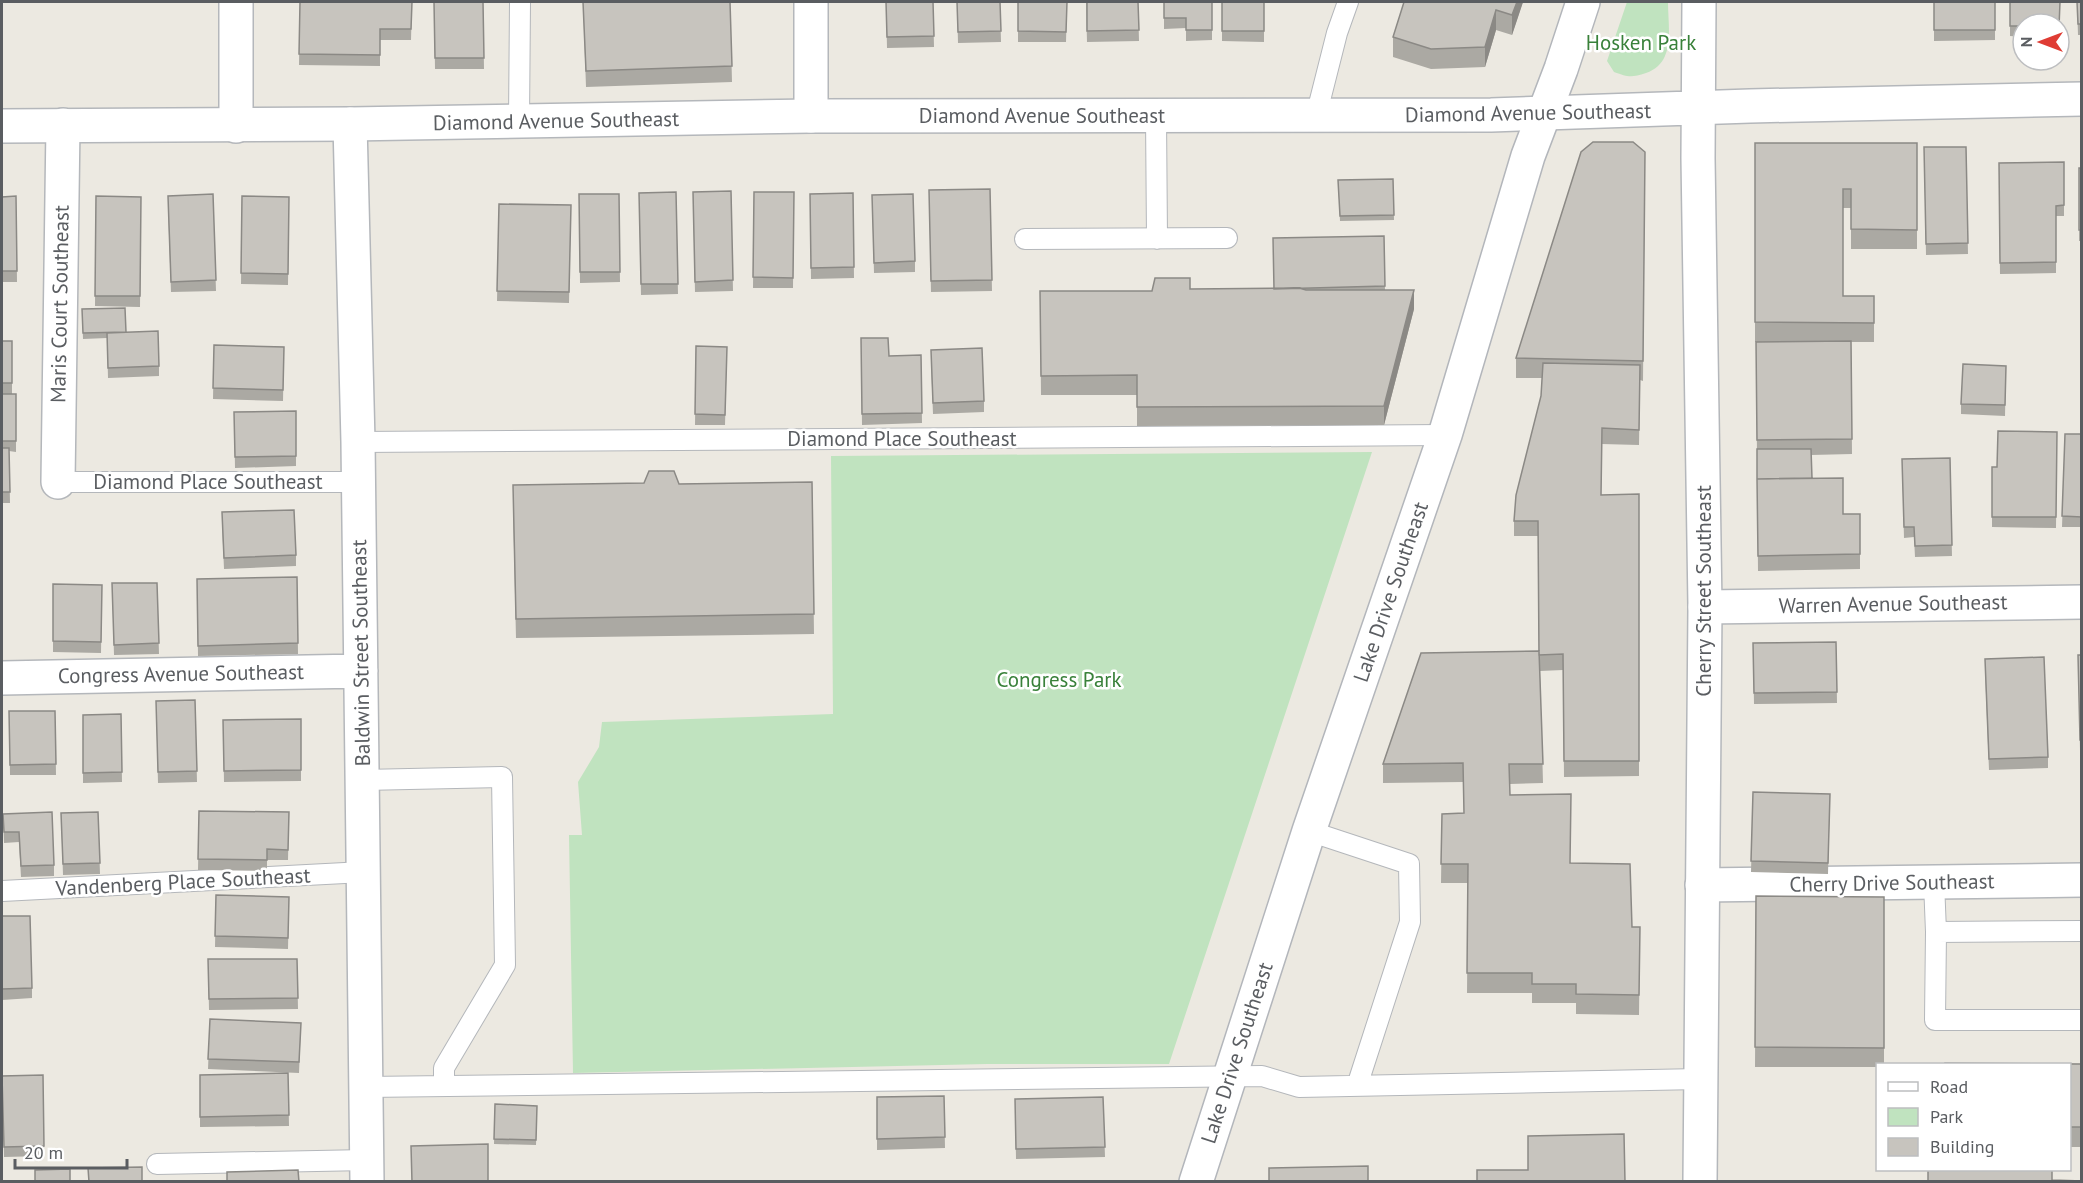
<svg xmlns="http://www.w3.org/2000/svg" width="2083" height="1183" font-family="'PT Sans',sans-serif">
<rect width="100%" height="100%" fill="#ece9e1"/>
<path fill="#c0e3bf" d="M1627,2H1668C1668,28 1676,63 1646,73C1631,78 1628,77 1614,72L1607,61Z
M1372,452L1169,1064H987L573,1073L569,835H582L578,782L599,747L602,722L833,714L831,456Z"/>
<g fill="none" stroke-linecap="round" stroke-linejoin="round">
<defs>
<path id="service" d="M1156,116L1157,239
M1316,116L1337,33L1348,2
M519,121L520,2
M1025,239L1227,238
M358,442L1445,435
M58,482H358
M363,780L502,777L505,965L444,1068V1086
M1309,831L1409,864L1410,922L1357,1086
M1934,882L1936,932L2082,931
M2,891L364,872
M1936,932L1935,1020H2082
M366,1087L1262,1076L1299,1087L1700,1079
M157,1164L367,1160"/>
<path id="minor" d="M811,2V116
M350,124L358,442L367,1182
M236,126V2
M58,482L63,125
M1705,607L2082,602
M2,678L361,671
M1702,885L2082,880"/>
<path id="tertiary" d="M1699,2L1698,158L1705,607L1700,1182
M2,126L350,124L811,116L1491,115L1750,106L2082,99"/>
<path id="secondary" d="M1196,1182L1309,831L1445,435L1528,156L1561,69L1583,2"/>
</defs>
<use href="#service" stroke="#b4b7bb" stroke-width="22"/>
<use href="#minor" stroke="#b4b7bb" stroke-width="36"/>
<use href="#tertiary" stroke="#b4b7bb" stroke-width="36"/>
<use href="#secondary" stroke="#b3b6bb" stroke-width="36"/>
<use href="#service" stroke="#fff" stroke-width="20"/>
<use href="#minor" stroke="#fff" stroke-width="33"/>
<use href="#tertiary" stroke="#fff" stroke-width="33"/>
<use href="#secondary" stroke="#fff" stroke-width="33"/>
</g>
<path fill="#aba9a3" d="M300,2H412L411,40H380V66L299,65Z
M434,2H483L484,69H435Z
M583,2H730L732,82L586,87Z
M886,2H933L934,47L887,48Z
M957,2H1000L1001,42L958,43Z
M1018,2H1067L1066,42H1018Z
M1086,2H1138L1139,41L1087,42Z
M1164,2H1212V40L1186,41V28L1164,29Z
M1222,2H1264V42L1222,41Z
M1404,2H1523L1512,35L1496,30L1485,67L1431,69L1393,57V37Z
M1934,2H1995V40L1934,41Z
M2010,2H2060L2059,37V24H2023V37L2010,36Z
M2077,2H2082V35H2078Z
M1755,143H1917V249H1851V208H1843V296H1874V342H1851L1852,454L1811,455L1812,478L1843,514H1860V569L1758,571L1756,342H1769H1755Z
M1924,147H1966L1968,254L1926,255Z
M1645,152L1643,381L1640,380L1639,445L1602,444L1601,495L1639,494V776L1564,777L1563,670L1540,671L1543,783L1510,784V795L1571,863L1632,927H1640L1639,1015L1576,1014V1003H1532V993H1467L1468,883H1441L1442,814L1464,813L1463,782L1383,783V764L1539,651L1538,536H1514V521L1541,396L1542,378H1516V358Z
M2064,162V216H2056V273L2000,274L1999,163Z
M2079,168H2082V241H2079Z
M1393,179L1394,220L1340,221L1338,180Z
M990,189L992,291L931,292L929,190Z
M731,191L733,291L695,292L693,192Z
M676,192L678,294L641,295L639,193Z
M754,192H794L793,288H753Z
M853,193L854,278L811,279L810,194Z
M213,194L216,291L171,292L168,207Z
M579,194H619L620,282L580,283Z
M872,195L915,261V272L874,273Z
M16,196L17,282H2V197Z
M96,196L141,197L140,307L95,306Z
M242,196L289,197L288,285L241,284Z
M499,204L571,205L569,303L497,301Z
M1384,236L1385,290L1414,309L1384,425L1137,426V395H1041L1040,291H1152L1190,289H1274Z
M82,309L126,332L159,366V376L108,378L107,338L83,339Z
M861,338L889,356L921,355L922,423L862,425Z
M2,341H12V394H16V452L9,451L10,503H2Z
M214,345L284,347L283,401L213,399Z
M696,346L727,347L725,425H695Z
M931,361L984,401V412L933,414Z
M2006,366L2005,416L1961,414V404Z
M296,411V466L235,468L234,412Z
M2057,432L2056,528L1992,527V467H1997Z
M2065,434H2082V527H2062Z
M1950,458L1952,556L1915,557L1914,537L1904,538L1902,459Z
M812,482L814,634L516,638L513,505L679,484Z
M222,523L296,555V566L224,569Z
M297,577L298,654L198,656L197,579Z
M112,583H157L159,654L114,655Z
M53,584L102,585L101,653L53,652Z
M1836,642L1837,703L1754,704L1753,643Z
M2078,655H2082V750L2080,751Z
M1985,670L2048,757V768L1989,770Z
M195,700L197,782L158,783L156,701Z
M9,711H55L56,775H10Z
M121,714L122,782L83,783V715Z
M301,719V781L224,782L223,720Z
M1753,792L1830,794L1828,874L1751,872Z
M199,811L289,812L288,860H267V871L198,870Z
M98,812L100,874L63,875L61,813Z
M3,814L54,865V876L21,877L19,842L4,843Z
M216,895L289,897L288,949L215,947Z
M1756,896L1884,897V1065H1878V1067H1755Z
M2,916L32,988V998L2,1000Z
M208,959H297L298,1009L209,1010Z
M210,1019L301,1023L299,1073L208,1069Z
M2082,1064V1147H2070V1065Z
M288,1073L289,1126L200,1127V1075Z
M43,1075L44,1156L4,1157L2,1076Z
M944,1096L945,1148L877,1150V1097Z
M1103,1097L1105,1157L1016,1159L1015,1099Z
M495,1104L537,1106L536,1145L494,1144Z"/>
<path fill="#8b8985" d="M1517,2H1523L1512,35V15Z
M1496,10V30L1485,67V47Z
M1414,290V309L1384,425V406Z"/>
<path fill="#c7c4be" stroke="#8b8985" stroke-width="1.5" d="M300,2H412L411,29H380V55L299,54Z
M434,2H483L484,58H435Z
M583,2H730L732,66L586,71Z
M886,2H933L934,36L887,37Z
M957,2H1000L1001,31L958,32Z
M1018,2H1067L1066,32L1018,31Z
M1087,2H1138L1139,30L1087,31Z
M1164,2H1212V30H1186V18H1164Z
M1222,2H1264V31H1222Z
M1404,2H1517L1512,15L1496,10L1485,47L1431,49L1393,37Z
M1934,2H1995V30H1934Z
M2010,2H2060L2059,27V24H2023V26H2010Z
M2077,2H2082V24H2078Z
M1593,142H1633L1645,152L1643,361L1516,358L1581,152Z
M1755,143H1917V230L1851,229V189H1843V296H1874V323L1755,322Z
M1924,147H1966L1968,243L1926,244Z
M2064,162V205L2056,206V262L2000,263L1999,163Z
M2079,168H2082V230H2079Z
M1393,179L1394,215L1340,216L1338,180Z
M990,189L992,280L931,281L929,190Z
M731,191L733,280L695,282L693,192Z
M676,192L678,284H641L639,193Z
M754,192H794L793,278L753,277Z
M853,193L854,267L811,268L810,194Z
M213,194L216,280L171,282L168,196Z
M579,194H619L620,272H580Z
M913,194L915,261L874,263L872,195Z
M16,196L17,271H2V197Z
M96,196L141,197L140,296H95Z
M242,196L289,197L288,274L241,273Z
M499,204L571,205L569,292L497,291Z
M1384,236L1385,286L1274,289L1273,238Z
M1155,278H1190V289L1299,288L1306,290H1414L1384,406L1137,407V375L1041,376L1040,291H1152Z
M125,308L126,332L83,333L82,309Z
M158,331L159,366L108,368L107,333Z
M861,338H888L889,356L921,355L922,413L862,414Z
M2,341H12V383H2Z
M1851,341L1852,439L1757,440L1756,342Z
M214,345L284,347L283,390L213,388Z
M696,346L727,347L725,415L695,414Z
M982,348L984,401L933,403L931,350Z
M1543,363L1640,365L1639,430L1602,428L1601,495L1639,494V761H1564L1563,654L1539,655L1538,521H1514L1516,495L1541,396Z
M1963,364L2006,366L2005,405L1961,404Z
M2,394H16V441H2Z
M296,411V456L235,457L234,412Z
M1998,431L2057,432L2056,517H1992V467H1997Z
M2065,434H2082V517L2062,516Z
M2,448H9L10,492H2Z
M1757,449H1811L1812,478L1757,479Z
M1950,458L1952,545L1915,546L1914,527H1904L1902,459Z
M649,471H674L679,484L812,482L814,614L516,619L513,485L644,483Z
M1843,478V514H1860V554L1758,556L1757,479Z
M294,510L296,555L224,558L222,512Z
M297,577L298,643L198,646L197,579Z
M112,583H157L159,643L114,645Z
M53,584L102,585L101,642L53,641Z
M1836,642L1837,692L1754,693L1753,643Z
M1539,651L1543,764H1509L1510,795L1571,794L1570,863L1630,864L1632,927H1640L1639,995L1576,994V984H1532V973H1467L1468,864H1441L1442,814L1464,813L1463,763L1383,764L1421,653Z
M2078,655H2082V740H2080Z
M2044,657L2048,757L1989,759L1985,659Z
M195,700L197,771L158,772L156,701Z
M9,711H55L56,764L10,765Z
M121,714L122,772L83,773V715Z
M301,719V770L224,771L223,720Z
M1753,792L1830,794L1828,863L1751,861Z
M199,811L289,812L288,850L267,849V860L198,859Z
M52,812L54,865L21,866L19,832H4L3,814Z
M98,812L100,863L63,864L61,813Z
M216,895L289,897L288,938L215,936Z
M1756,896L1884,897V1048L1755,1047Z
M2,916H30L32,988L2,989Z
M208,959H297L298,998L209,999Z
M210,1019L301,1023L299,1062L208,1059Z
M1945,1063L2082,1064V1127H2070V1065H1945Z
M288,1073L289,1115L200,1117V1075Z
M43,1075L44,1146L4,1147L2,1076Z
M944,1096L945,1137L877,1139V1097Z
M1103,1097L1105,1147L1016,1149L1015,1099Z
M495,1104L537,1106L536,1140L494,1139Z
M1624,1134L1625,1182H1477V1170H1528V1136Z
M488,1144V1182H412L411,1146Z
M1368,1166V1182H1269V1168Z
M142,1167V1182H89L88,1168Z
M70,1169V1182H35V1170Z
M298,1170L299,1182H227V1172Z
M1928,1170H2052V1180L2082,1181V1182H1928Z"/>
<g text-anchor="middle" stroke-width="5" stroke-linejoin="round" paint-order="stroke">
<g font-size="21" fill="#39813a" stroke="#fff">
<text x="1641" y="50">Hosken Park</text>
<text x="1059" y="687">Congress Park</text>
</g>
<g font-size="21" fill="#5a5d61" stroke="#fff">
<text transform="translate(1528 113) rotate(-1)" y="7">Diamond Avenue Southeast</text>
<text x="1042" y="123">Diamond Avenue Southeast</text>
<text transform="translate(556 121) rotate(-1)" y="7">Diamond Avenue Southeast</text>
<text transform="translate(60 304) rotate(-89)" y="7">Maris Court Southeast</text>
<text x="902" y="446">Diamond Place Southeast</text>
<text x="208" y="489">Diamond Place Southeast</text>
<text transform="translate(1704 591) rotate(-90)" y="7">Cherry Street Southeast</text>
<text transform="translate(1391 592) rotate(-71)" y="7">Lake Drive Southeast</text>
<text transform="translate(1893 604) rotate(-1)" y="7">Warren Avenue Southeast</text>
<text transform="translate(361 653) rotate(-91)" y="7">Baldwin Street Southeast</text>
<text transform="translate(181 674) rotate(-1)" y="7">Congress Avenue Southeast</text>
<text transform="translate(183 882) rotate(-3)" y="7">Vandenberg Place Southeast</text>
<text transform="translate(1892 883) rotate(-1)" y="7">Cherry Drive Southeast</text>
<text transform="translate(1237 1053) rotate(-72)" y="7">Lake Drive Southeast</text>
</g>
</g>
<rect width="2083" height="1183" fill="none" stroke="#5a5d61" stroke-width="6"/>
<rect x="1876" y="1063" width="195" height="108" fill="#ffffff" stroke="#bdbec0" stroke-width="1.5"/>
<rect x="1888" y="1082" width="30" height="9" fill="#ffffff" stroke="#bdbec0" stroke-width="1.5"/>
<text x="1930" y="1093" font-size="18" fill="#5a5d61">Road</text>
<rect x="1888" y="1108" width="30" height="18" fill="#c0e3bf" stroke="#bdbec0" stroke-width="1.5"/>
<text x="1930" y="1123" font-size="18" fill="#5a5d61">Park</text>
<rect x="1888" y="1138" width="30" height="18" fill="#c7c4be" stroke="#bdbec0" stroke-width="1.5"/>
<text x="1930" y="1153" font-size="18" fill="#5a5d61">Building</text>
<g transform="translate(2041 42) rotate(270)"><circle r="28" fill="#ffffff" stroke="#bdbec0" stroke-width="1.5"/>
<path d="M0-4.5L10 22L0 15L-10 22Z" fill="#df3c34"/>
<text y="-9" font-size="16" font-weight="bold" text-anchor="middle" fill="#5a5d61">N</text>
</g>
<path d="M15 1159v9h112v-9" fill="none" stroke="#5a5d61" stroke-width="3"/>
<text x="24" y="1159" font-size="18" fill="#5a5d61" stroke="#ffffff" stroke-width="4.5" paint-order="stroke">20 m</text>
</svg>
